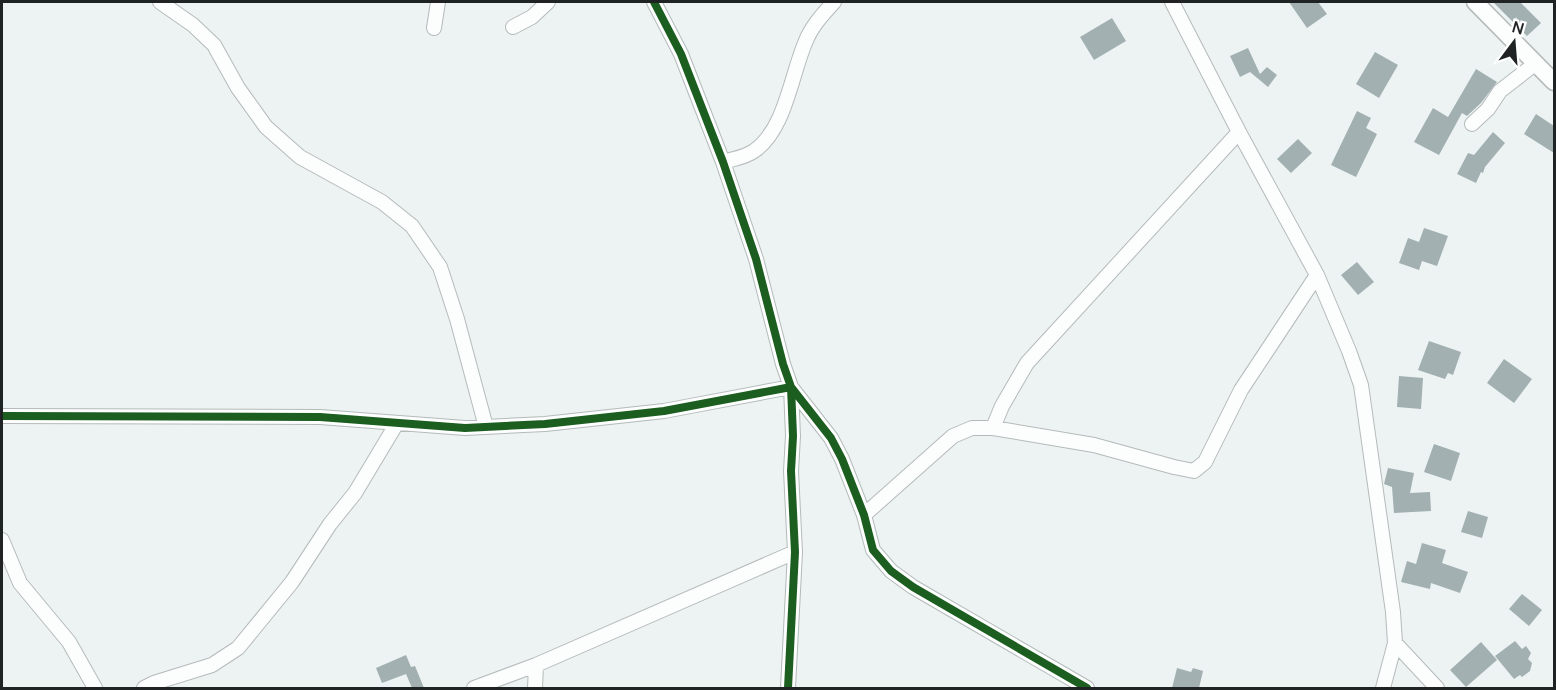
<svg xmlns="http://www.w3.org/2000/svg" width="1556" height="690" font-family="Manrope,sans-serif">
<rect width="100%" height="100%" fill="#edf3f3"/>
<path fill="#a2b0b2" d="M1289,2H1318L1327,14L1307,28Z
M1493,2H1520L1541,23L1527,36Z
M1112,18L1126,41L1094,60L1080,37Z
M1248,48L1260,74L1267,67L1277,75L1268,87L1250,72L1240,77L1230,56Z
M1375,52L1398,65L1379,98L1356,84Z
M1476,69L1497,82L1481,103L1467,116L1462,113L1439,155L1414,142L1433,108L1448,117Z
M1357,111L1371,118L1366,128L1377,134L1356,177L1331,165Z
M1536,114L1554,126V153L1524,134Z
M1493,132L1505,143L1485,167L1483,173L1481,172L1476,183L1457,174L1468,153L1474,155Z
M1298,139L1312,153L1291,173L1277,159Z
M1424,228L1448,236L1437,266L1422,261L1419,270L1399,263L1408,238L1419,242Z
M1357,262L1374,282L1358,295L1341,275Z
M1429,341L1461,352L1453,375L1448,373L1445,379L1418,370Z
M1504,359L1532,379L1514,403L1487,383Z
M1399,376L1423,378L1421,409L1397,407Z
M1434,444L1460,453L1451,481L1424,472Z
M1388,468L1414,473L1410,493L1430,492L1431,511L1394,513L1392,487L1384,484Z
M1468,511L1488,517L1482,538L1461,532Z
M1422,543L1446,550L1442,563L1468,572L1460,593L1431,583L1430,589L1401,582L1407,561L1416,564Z
M1522,594L1542,610L1529,626L1509,609Z
M1515,641L1522,649L1526,646L1531,653L1528,659L1532,663L1530,671L1522,677L1520,675L1514,679L1495,656Z
M1481,642L1497,660L1466,687L1450,670Z
M406,655L411,667L415,666L424,688H412L406,674L382,683L376,668Z
M1177,668L1191,672L1193,668L1203,671L1199,688H1172Z"/>
<g fill="none" stroke-linecap="round" stroke-linejoin="round">
<defs>
<path id="minor" d="M160,2L193,25L214,45L238,88L266,127L300,157L382,202L412,226L440,267L457,319L486,427
M654,2L681,54L723,162L756,259L783,364L791,387L831,438L842,459L864,515L873,550L891,571L913,587L1087,688
M1172,2L1239,132L1317,275L1349,351L1361,385L1393,612L1395,643L1383,688
M513,27L532,17L548,2
M434,28L438,2
M1472,124L1488,109L1500,91L1536,63
M723,162C733,159 746,157 754,151C785,130 791,76 805,43C811,27 822,15 834,2
M2,416L320,417L465,428L545,424L664,411L791,387L793,436L791,471L795,552L788,688
M993,428L1002,406L1027,363L1239,132
M864,515L953,436L972,428H993L1094,445L1174,467L1194,471L1205,462L1241,390L1317,275
M2,540L20,583L69,642L95,688
M1395,643L1437,688
M144,688L154,683L212,665L238,648L292,582L330,524L355,493L397,423
M474,688L536,665L795,552
M535,688L536,665"/>
<path id="major" d="M1475,2L1554,82"/>
</defs>
<use href="#minor" stroke="#b5baba" stroke-width="16"/>
<use href="#major" stroke="#b5baba" stroke-width="19"/>
<use href="#minor" stroke="#fcfdfd" stroke-width="14"/>
<use href="#major" stroke="#fcfdfd" stroke-width="16"/>
<defs>
<path id="cycleway" d="M654,2L681,54L723,162L756,259L783,364L791,387L831,438L842,459L864,515L873,550L891,571L913,587L1087,688
M2,416L320,417L465,428L545,424L664,411L791,387L793,436L791,471L795,552L788,688"/>
</defs>
<use href="#cycleway" stroke="#fff" stroke-width="11"/>
<use href="#cycleway" stroke="#1b5e20" stroke-width="8"/>
</g>
<rect width="1556" height="690" fill="none" stroke="#1f2324" stroke-width="6"/>
<g transform="translate(1514 42) rotate(16)" stroke="#ffffff" stroke-width="4.5" paint-order="stroke">
<path d="M0-4.5L10 22L0 15L-10 22Z" fill="#1f2324"/>
<text y="-9" font-size="16" font-weight="bold" text-anchor="middle" fill="#1f2324">N</text>
</g>
</svg>
